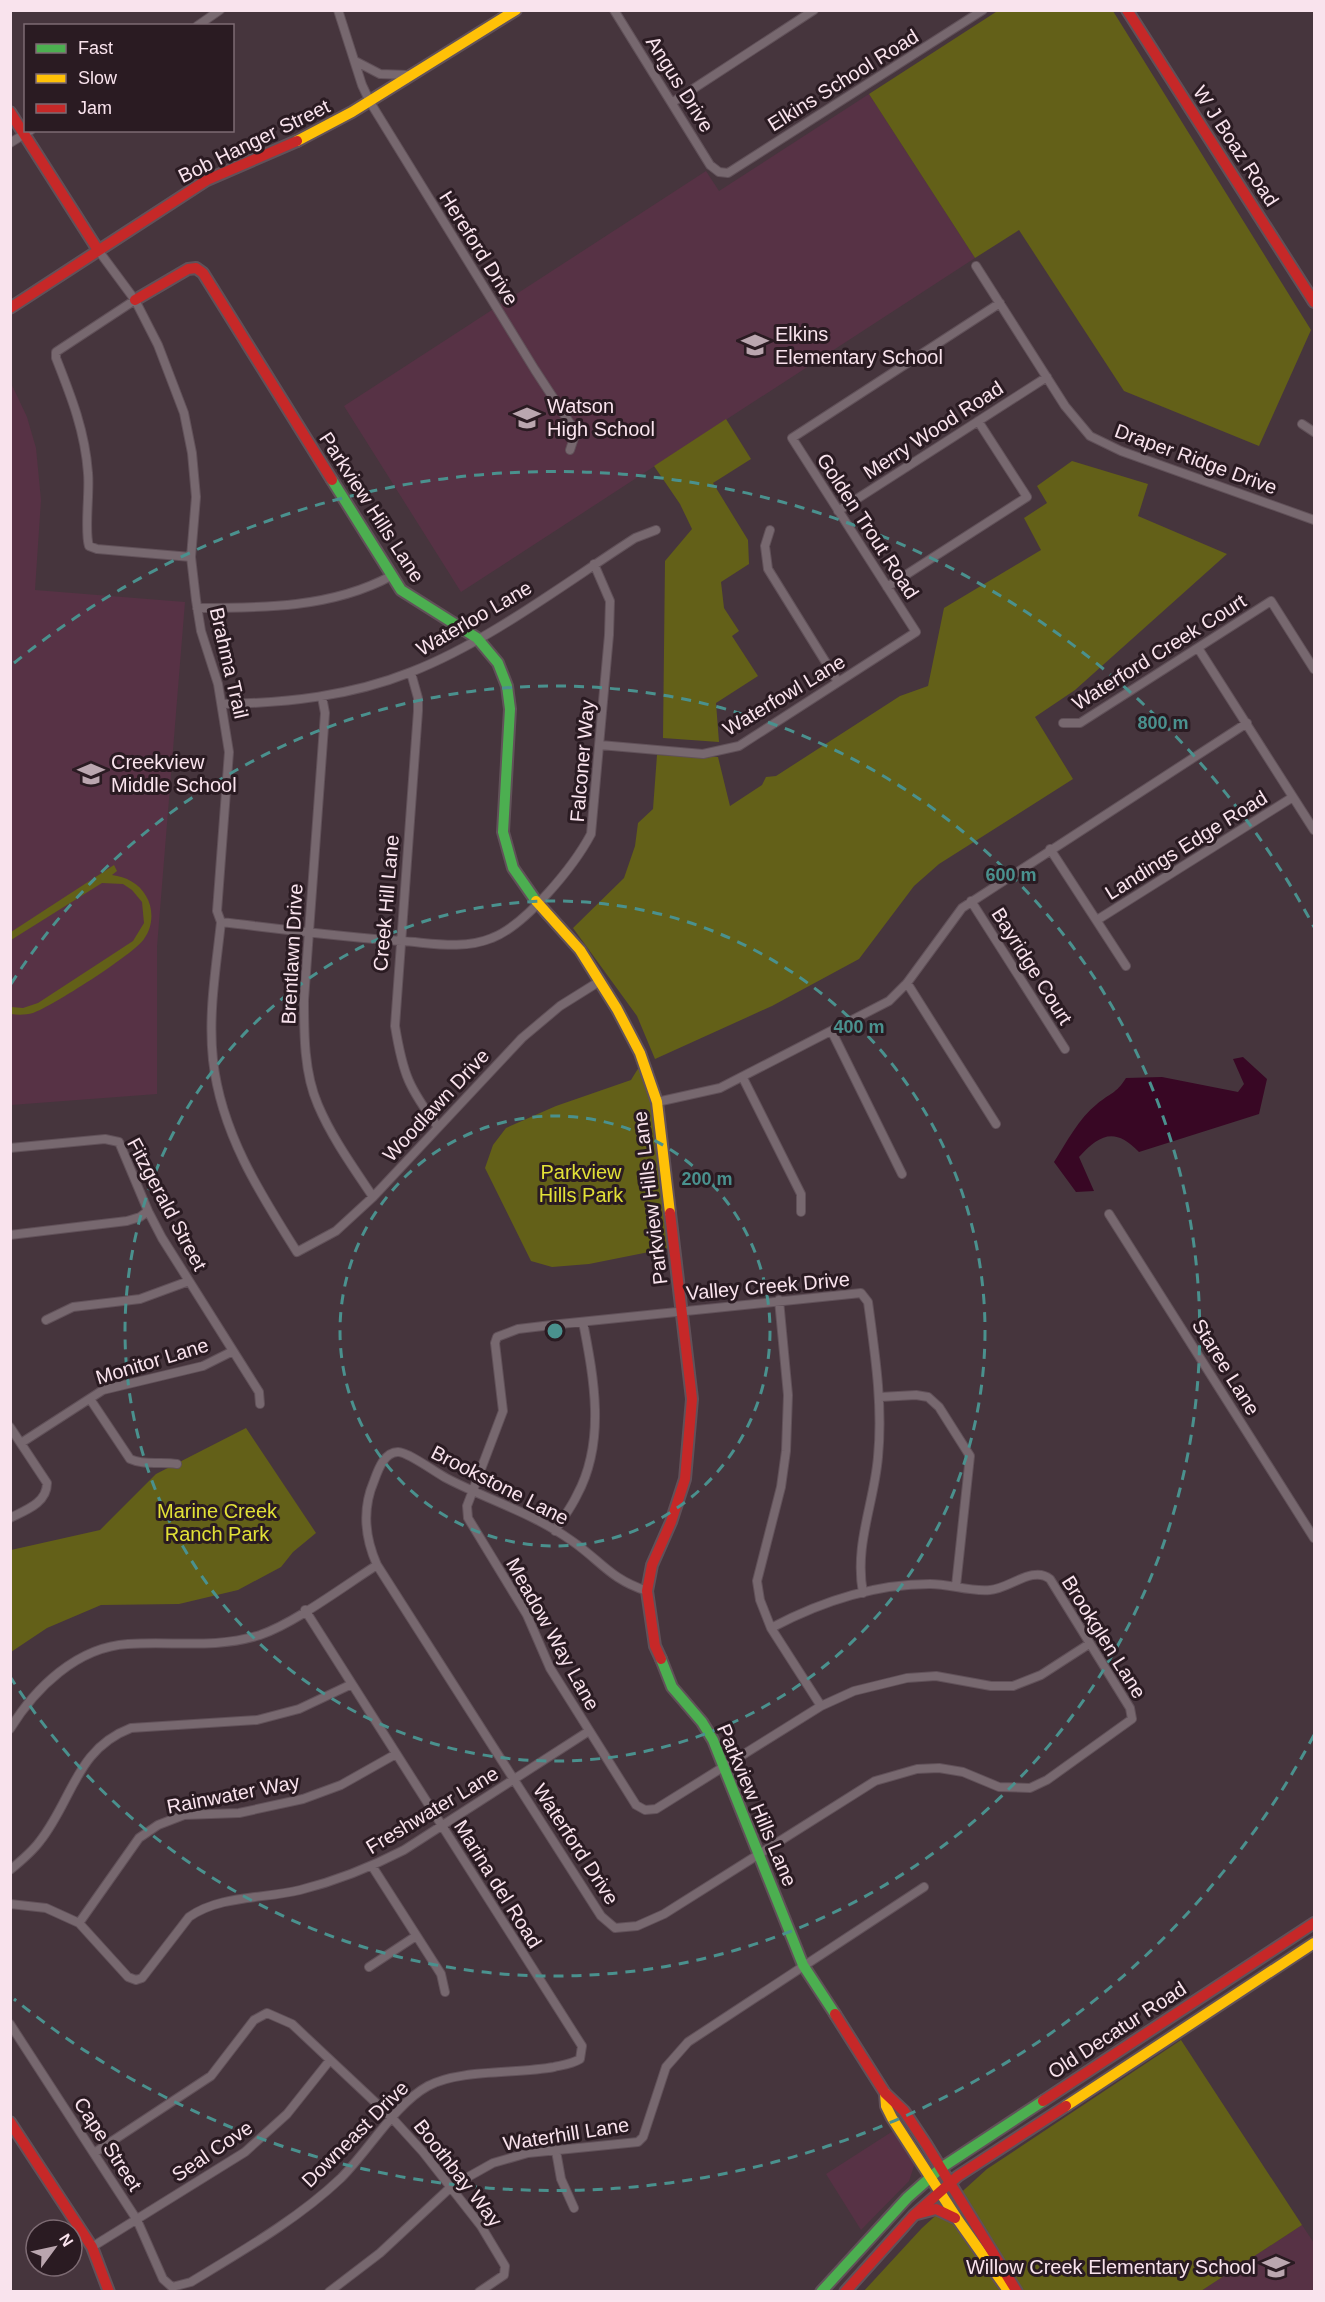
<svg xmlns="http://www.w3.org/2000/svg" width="1325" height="2302" font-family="Helvetica,sans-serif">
<rect width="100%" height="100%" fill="#46353d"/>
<path fill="#573245" d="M869,94L975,258L461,592L344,406L706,171L719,191Z
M10,381L27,417L36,448L41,500L35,590L185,602L157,947V1094L11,1105Z
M893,2131L915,2163L909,2181L861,2230L826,2174Z
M1302,2225L1314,2243V2291H1201Z"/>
<path fill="#636018" d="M999,10L1113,11L1311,330L1259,446L1124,391L1019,230L975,258L869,94Z
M726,419L751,459L713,483L748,540L749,564L721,582L724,608L739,631L732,636L758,676L716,703L719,742L663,738L665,561L692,529L680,504L654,466Z
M1072,461L1148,484L1138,516L1227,554L1075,690L1035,717L1073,779L939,864L914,886L859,959L772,1006L655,1059L637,1016L573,928L624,878L635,846L638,823L653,809L657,755L718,757L730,806L762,785L766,777L776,776L900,696L928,686L944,608L1041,550L1024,518L1047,503L1037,486Z
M114,865L117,871L112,875C126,877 139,883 146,896C154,909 153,927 144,939C134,954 51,1007 33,1013C26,1015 18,1015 11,1014V1007L23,1008L38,1003L133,941L144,923L142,902L132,890L123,884L102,883L11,940V932Z
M639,1067L643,1070L653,1109L669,1248L589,1264L552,1267L531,1261L485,1168L493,1145L506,1128L556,1106L631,1080Z
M246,1428L316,1533L293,1552L281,1567L238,1590L179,1604L101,1605L47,1628L11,1652V1550L100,1530L156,1474Z
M1181,2040L1302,2225L1201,2291L863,2292L922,2228L987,2169Z"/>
<path fill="#380724" d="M1243,1057L1267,1079L1259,1114L1139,1152C1115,1127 1100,1134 1079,1157L1094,1191L1076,1192L1054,1162C1066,1143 1079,1118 1097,1104C1110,1093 1116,1094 1126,1078L1162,1077L1238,1092L1244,1084L1233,1059Z"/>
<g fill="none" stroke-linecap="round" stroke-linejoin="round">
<defs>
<path id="street" d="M338,10L362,85L370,102L535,370L571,425L574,438L570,450
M614,10L710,165L719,172L728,173L983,10
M197,26L220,10
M355,61L380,74L408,75
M673,102L814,10
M10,143L31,130
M98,250L135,300L158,345L184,413L192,453L196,497L191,557L196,600L201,631L218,684L229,752L217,911L221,922C216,968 208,1014 213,1060C221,1132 259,1192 297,1252L336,1231L373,1197L522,1038L560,1006L600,981
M976,266L1065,406L1090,436L1121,451L1314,520
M135,300L56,352V358C71,396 85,431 88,473C90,492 84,531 89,546L97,549L191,557
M1302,424L1314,432
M838,511L1047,377
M770,530L765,546L768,569L838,682
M887,587L1027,497L978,421
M197,608C262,608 332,608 391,576
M1198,648L1314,830
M411,673L418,698V711L395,1026C403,1075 409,1088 438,1127
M322,697L325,713L304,1000C304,1034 304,1073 318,1105C332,1138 353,1167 373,1197
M222,704C287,703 351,696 411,672C488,642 565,583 635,538L656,530
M1063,723H1080L1271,601L1314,669
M600,745L703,754L739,746L916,632L792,438L1000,303
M1050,849L1126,966
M971,901L1065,1049
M1097,920L1293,797
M221,922C281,929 341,937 402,941C432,943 463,950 492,938C526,925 574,866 591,834L609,635L610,601L594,564
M907,983L996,1124
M832,1032L902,1174
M743,1078L801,1194V1212
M657,1102L720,1088L889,1001L907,983L962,908L1247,723
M10,1148L105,1139L119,1142L148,1211L162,1238L259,1392L260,1404
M1109,1214L1314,1538
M10,1235L127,1221L140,1217L148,1211
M779,1300L788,1395L786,1451L781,1487L757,1581L760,1600L771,1628L821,1706
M46,1320L73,1307L140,1299L189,1281
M880,1397L916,1395L928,1397L939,1407L970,1456L956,1586
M90,1399L130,1459C145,1466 161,1461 177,1464
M10,1427L47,1483C47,1503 26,1510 10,1518
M21,1443L103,1390L203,1366L233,1351
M555,1531C562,1519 571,1508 577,1495C606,1441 594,1379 583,1322
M647,1591C610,1579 601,1561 572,1541C533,1513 488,1500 446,1478C435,1472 408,1452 398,1452C384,1452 378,1470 374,1481C362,1509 365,1538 377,1565L601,1916L615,1928L637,1926L664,1914L875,1781L917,1769L939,1768L963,1772L999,1787L1030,1788L1047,1780L1132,1719L1130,1708L1050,1579C1033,1565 1009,1589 990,1590C970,1592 950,1584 930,1584C874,1584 820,1602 771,1628
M863,1593C854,1545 874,1504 878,1457C883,1405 875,1354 868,1302L861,1293L560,1324L518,1329L497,1337L495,1343L503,1411L467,1506L468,1518L527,1615L550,1668L636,1805L645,1810L656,1809L821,1706L854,1691L907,1678L936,1676L991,1686H1013L1041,1675L1089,1644
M10,1729C35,1688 77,1647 128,1644C173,1641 215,1649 260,1635C295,1623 344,1586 377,1565
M372,1866L441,1974L445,1992
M10,1870C21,1861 32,1852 40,1841C73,1799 76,1749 131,1728L257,1720L299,1709L352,1684
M10,1904L46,1908L79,1923L128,1977L136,1980L142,1978L189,1917C220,1895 264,1899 300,1890C336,1881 371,1867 404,1850L589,1731
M79,1923L139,1838L158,1825L184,1815L239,1813L303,1799L341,1785L396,1754
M369,1967L416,1936
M10,2024L137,2220L163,2279L172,2287L191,2282C242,2251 298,2219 341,2178C369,2150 395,2104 428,2086C459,2069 518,2074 554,2067C563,2065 572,2064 580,2059L582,2046L305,1610
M556,2151L561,2179L574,2208
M94,2153L211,2076L254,2020L267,2013L292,2024L393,2119L423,2152L481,2226L505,2266L504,2275L479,2292
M92,2247L245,2152L287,2114L330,2060
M329,2292L380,2253L452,2186L493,2163L528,2153L638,2142L643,2137L666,2067L688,2042L924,1887"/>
<path id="fast" d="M332,480L401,590L477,638L498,663L507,686L510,709L503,832L513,868L536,901
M661,1659L672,1687L702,1722L713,1740L803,1965L835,2014
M821,2292L907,2198L941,2168L1043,2101"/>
<path id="slow" d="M297,141L352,112L516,10
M536,901L580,950L617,1009L640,1053L657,1102L670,1213
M885,2093L886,2106L892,2118L958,2220L1009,2292
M1066,2106L1314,1943"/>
<path id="jam" d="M1127,10L1314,302
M10,112L98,250
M135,300L188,269L196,268L203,273L332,480
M10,308L207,180L297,141
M661,1659L655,1646L647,1591L652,1565L671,1522L685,1479L692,1399L670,1213
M835,2014L885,2093L904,2111L926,2144L1017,2292
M1043,2101L1314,1923
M10,2122L92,2247L109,2292
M917,2214L936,2209L955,2218
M845,2292L914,2215L958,2176L1066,2106"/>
</defs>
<use href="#street" stroke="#615159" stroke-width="10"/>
<use href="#fast" stroke="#615159" stroke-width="14"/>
<use href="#slow" stroke="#615159" stroke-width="14"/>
<use href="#jam" stroke="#615159" stroke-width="14"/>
<use href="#street" stroke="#77686f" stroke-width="8"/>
<use href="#fast" stroke="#4caf50" stroke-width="10"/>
<use href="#slow" stroke="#ffc107" stroke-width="10"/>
<use href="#jam" stroke="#c62828" stroke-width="10"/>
</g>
<g fill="none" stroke="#4a918e" stroke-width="3" stroke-dasharray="10 8">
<circle cx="555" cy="1331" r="215"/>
<circle cx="555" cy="1331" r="430"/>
<path d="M11 984A645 645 0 1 1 11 1678"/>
<path d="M1314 1735A860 860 0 0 1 14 1999M14 663A860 860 0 0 1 1314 927"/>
</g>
<defs>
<symbol id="school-bare" viewBox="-9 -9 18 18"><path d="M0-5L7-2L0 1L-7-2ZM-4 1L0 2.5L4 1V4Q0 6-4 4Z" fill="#baa6af" stroke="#2a1b22" stroke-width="2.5" paint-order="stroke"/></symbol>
</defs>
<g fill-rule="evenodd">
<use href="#school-bare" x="736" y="326" width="38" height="38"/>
<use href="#school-bare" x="508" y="399" width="38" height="38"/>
<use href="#school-bare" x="72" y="755" width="38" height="38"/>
<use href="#school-bare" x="1257" y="2248" width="38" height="38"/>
</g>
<g text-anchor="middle" stroke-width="6" stroke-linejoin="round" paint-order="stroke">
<g font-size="20" fill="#f9e3ed" stroke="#2a1b22">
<text transform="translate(843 80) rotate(-32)" y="7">Elkins School Road</text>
<text transform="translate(680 84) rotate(58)" y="7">Angus Drive</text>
<text transform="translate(254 141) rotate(-26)" y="7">Bob Hanger Street</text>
<text transform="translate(1236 146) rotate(57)" y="7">W J Boaz Road</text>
<text transform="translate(479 248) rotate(58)" y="7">Hereford Drive</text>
<text transform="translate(933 430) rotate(-33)" y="7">Merry Wood Road</text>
<text transform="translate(1196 459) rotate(20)" y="7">Draper Ridge Drive</text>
<text transform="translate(372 507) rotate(57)" y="7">Parkview Hills Lane</text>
<text transform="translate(868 526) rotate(57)" y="7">Golden Trout Road</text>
<text transform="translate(474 618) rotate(-30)" y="7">Waterloo Lane</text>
<text transform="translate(1159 652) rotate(-32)" y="7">Waterford Creek Court</text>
<text transform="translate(229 663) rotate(77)" y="7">Brahma Trail</text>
<text transform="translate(784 695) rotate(-31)" y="7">Waterfowl Lane</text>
<text transform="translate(582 761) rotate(-85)" y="7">Falconer Way</text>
<text transform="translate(1186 845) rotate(-32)" y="7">Landings Edge Road</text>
<text transform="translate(386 903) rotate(-85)" y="7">Creek Hill Lane</text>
<text transform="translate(292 954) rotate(-87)" y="7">Brentlawn Drive</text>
<text transform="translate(1032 966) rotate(58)" y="7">Bayridge Court</text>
<text transform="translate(436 1105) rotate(-47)" y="7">Woodlawn Drive</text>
<text transform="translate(650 1198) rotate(-97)" y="7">Parkview Hills Lane</text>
<text transform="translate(167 1204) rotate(62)" y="7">Fitzgerald Street</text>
<text transform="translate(768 1286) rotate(-5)" y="7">Valley Creek Drive</text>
<text transform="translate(152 1361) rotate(-17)" y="7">Monitor Lane</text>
<text transform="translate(1226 1367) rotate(58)" y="7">Staree Lane</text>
<text transform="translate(500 1485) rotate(27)" y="7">Brookstone Lane</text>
<text transform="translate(553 1634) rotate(61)" y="7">Meadow Way Lane</text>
<text transform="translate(1104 1637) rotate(58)" y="7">Brookglen Lane</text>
<text transform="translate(233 1794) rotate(-11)" y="7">Rainwater Way</text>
<text transform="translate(757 1805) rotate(67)" y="7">Parkview Hills Lane</text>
<text transform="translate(432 1810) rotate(-31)" y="7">Freshwater Lane</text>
<text transform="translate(576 1844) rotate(57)" y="7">Waterford Drive</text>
<text transform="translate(498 1884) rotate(58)" y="7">Marina del Road</text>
<text transform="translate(1117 2030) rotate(-33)" y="7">Old Decatur Road</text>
<text transform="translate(355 2134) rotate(-45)" y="7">Downeast Drive</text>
<text transform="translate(566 2134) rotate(-9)" y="7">Waterhill Lane</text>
<text transform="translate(108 2144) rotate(57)" y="7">Cape Street</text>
<text transform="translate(212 2151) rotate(-34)" y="7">Seal Cove</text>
<text transform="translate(458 2173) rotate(52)" y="7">Boothbay Way</text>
</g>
<g font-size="20" fill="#f9e3ed" stroke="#2a1b22" text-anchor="start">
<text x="775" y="341">Elkins<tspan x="775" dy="23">Elementary School</tspan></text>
<text x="547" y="413">Watson<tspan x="547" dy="23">High School</tspan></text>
<text x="111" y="769">Creekview<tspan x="111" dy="23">Middle School</tspan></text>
<text x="1256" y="2274" text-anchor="end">Willow Creek Elementary School</text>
</g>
<g font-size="20" fill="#e2e137" stroke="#2a1b22">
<text x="581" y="1179">Parkview<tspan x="581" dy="23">Hills Park</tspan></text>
<text x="217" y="1518">Marine Creek<tspan x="217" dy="23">Ranch Park</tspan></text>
</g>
</g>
<circle cx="555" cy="1331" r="9" fill="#4a918e" stroke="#2a1b22" stroke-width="3"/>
<g font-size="18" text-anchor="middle" font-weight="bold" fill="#4a918e" stroke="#2a1b22" stroke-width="6" stroke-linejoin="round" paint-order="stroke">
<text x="1163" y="729">800 m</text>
<text x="1011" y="881">600 m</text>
<text x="859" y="1033">400 m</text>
<text x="707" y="1185">200 m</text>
</g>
<rect width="1325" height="2302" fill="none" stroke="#f9e3ed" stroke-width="24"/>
<rect x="24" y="24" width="210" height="108" fill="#2a1b22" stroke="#7d6b73" stroke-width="1.5"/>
<rect x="36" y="44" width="30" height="9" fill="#4caf50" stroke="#7d6b73" stroke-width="1.5"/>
<text x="78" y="54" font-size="18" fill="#f9e3ed">Fast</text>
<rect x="36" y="74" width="30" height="9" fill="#ffc107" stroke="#7d6b73" stroke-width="1.5"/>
<text x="78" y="84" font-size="18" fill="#f9e3ed">Slow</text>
<rect x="36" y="104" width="30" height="9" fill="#c62828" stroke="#7d6b73" stroke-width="1.5"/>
<text x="78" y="114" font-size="18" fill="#f9e3ed">Jam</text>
<g transform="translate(54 2248) rotate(57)"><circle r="28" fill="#2a1b22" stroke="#7d6b73" stroke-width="1.5"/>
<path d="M0-4.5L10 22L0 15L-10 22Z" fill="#baa6af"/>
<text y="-9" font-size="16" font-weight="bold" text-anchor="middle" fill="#f9e3ed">N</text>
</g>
</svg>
